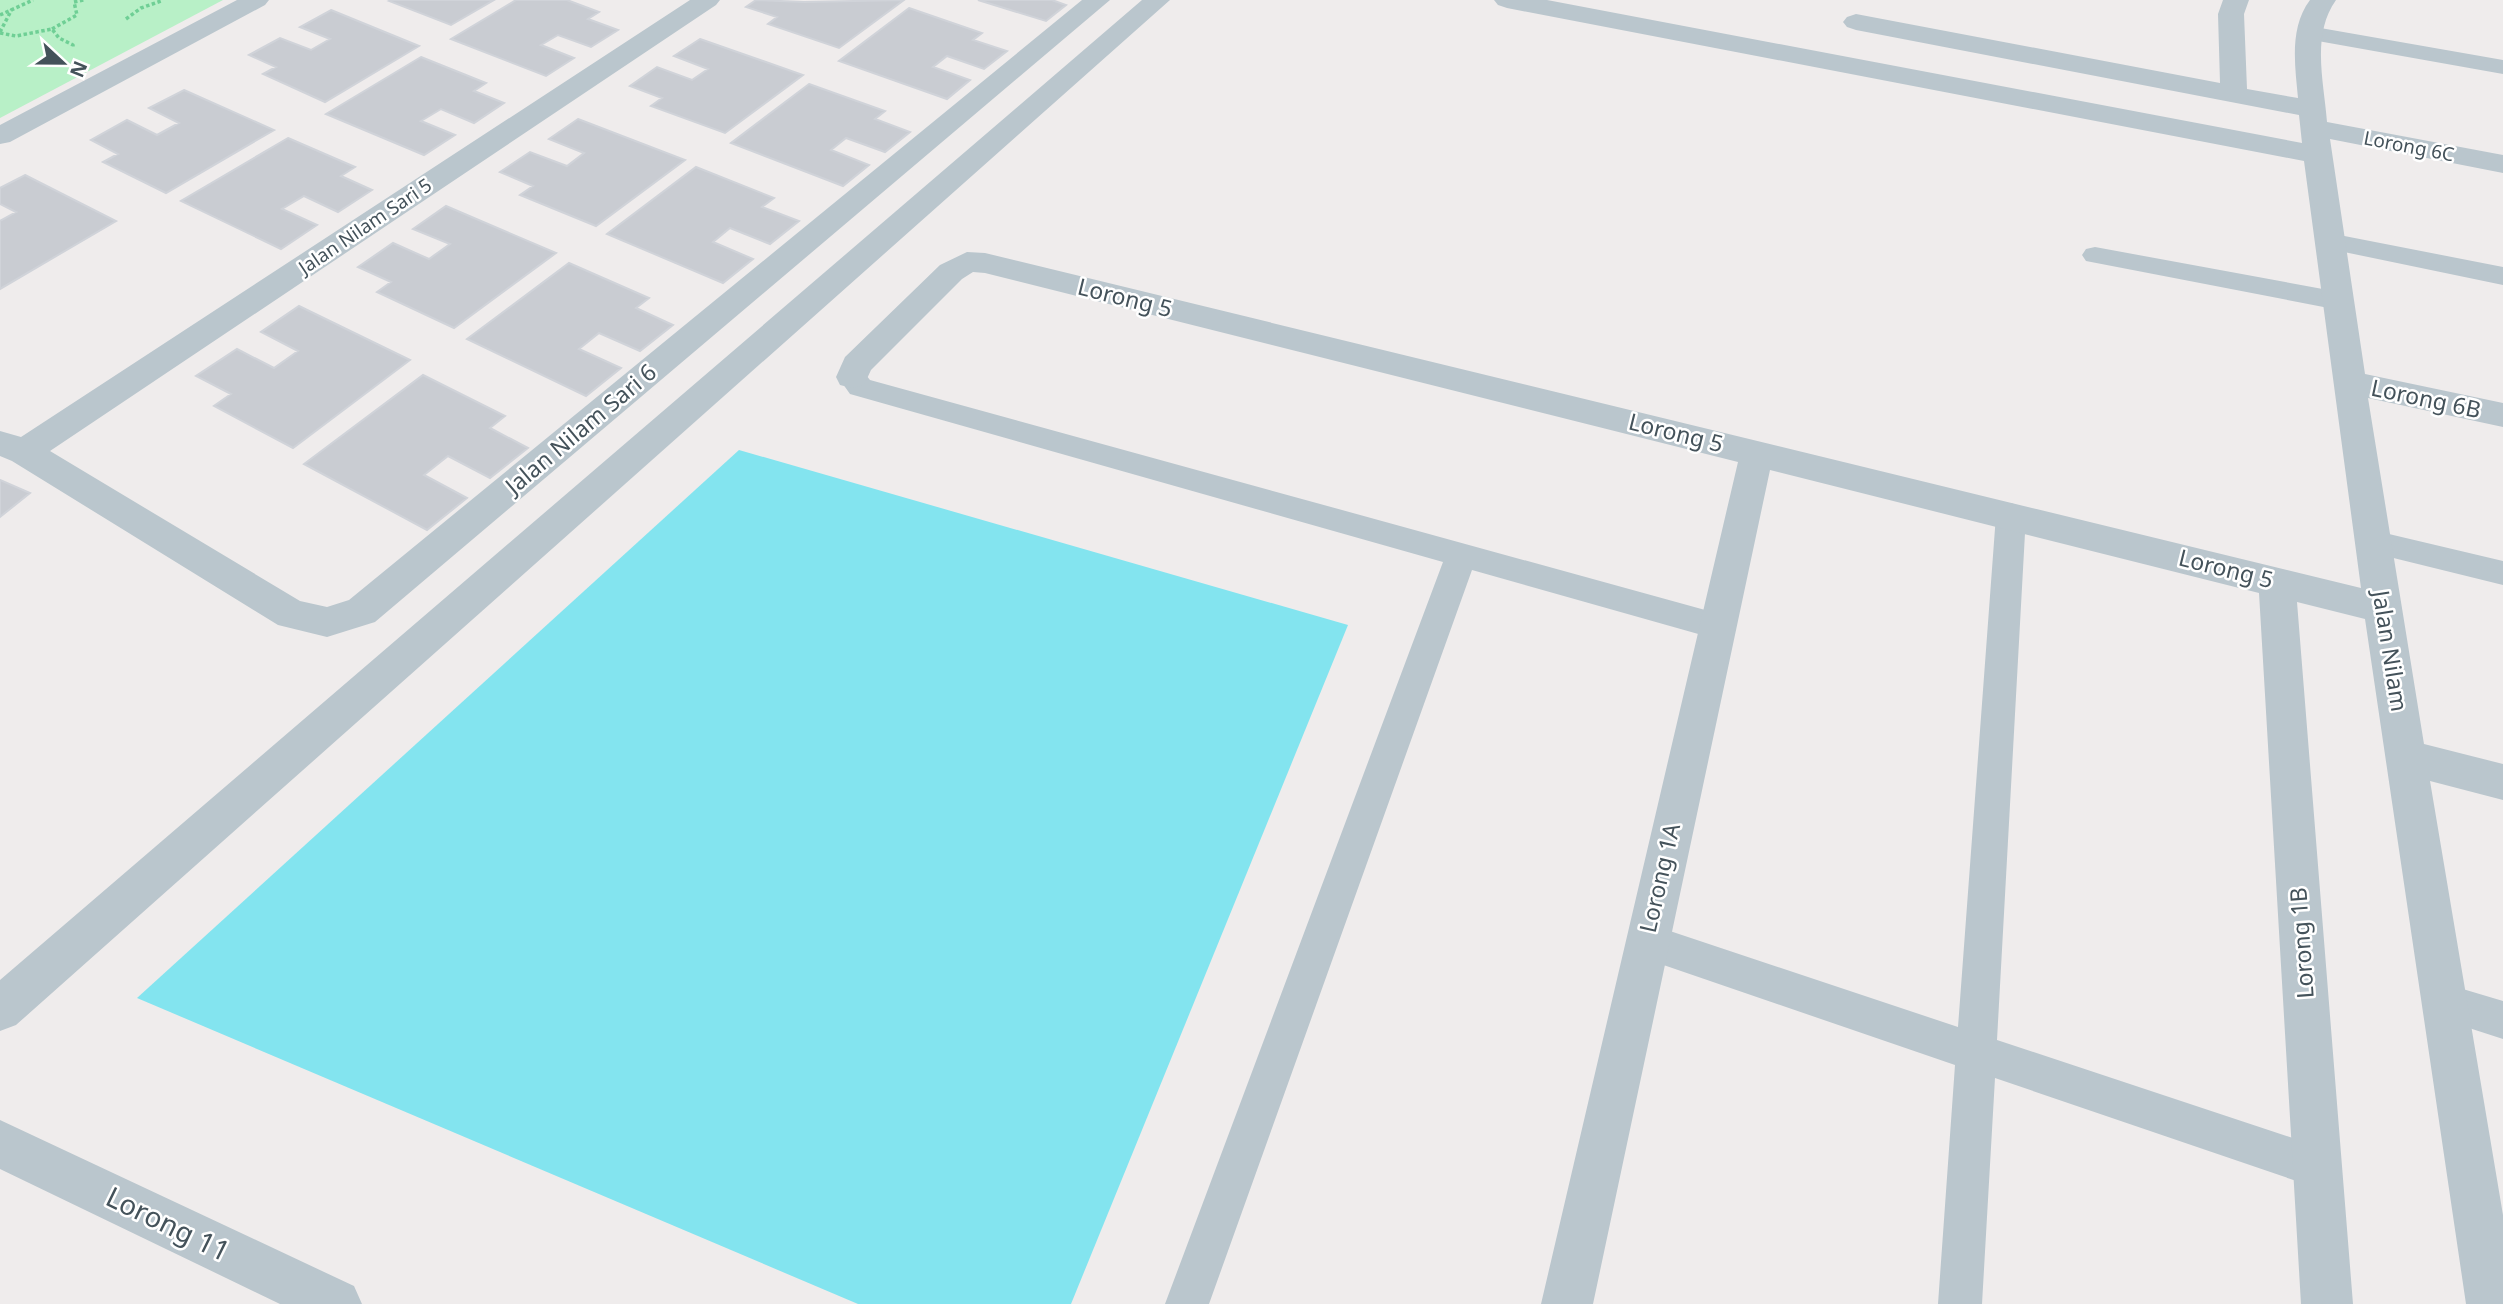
<svg xmlns="http://www.w3.org/2000/svg" width="2503" height="1304" font-family="'Noto Sans',sans-serif">
<rect width="100%" height="100%" fill="#efecec"/>
<path fill="#b8f0c7" d="M0,0H223L0,118Z"/>
<path fill="#83e4ef" d="M739,450L1348,625L1071,1304H858L137,998Z"/>
<path fill="#c9ccd2" stroke="#d0d3d9" stroke-width="2" d="M391,0H494L451,25L389,1Z
M516,0H567L599,12L588,19L618,30L591,47L558,35L541,45L574,58L546,76L451,39Z
M756,0L804,2L904,0L839,48L768,24L777,17L746,7Z
M978,0H1052L1066,5L1046,21Z
M909,8L982,33L973,40L1007,51L984,69L947,56L933,67L970,80L947,99L839,61Z
M331,10L419,46L325,102L263,74L276,67L249,55L280,38L311,50L330,39L300,27Z
M700,39L803,75L725,133L651,106L662,98L630,86L657,67L692,80L708,69L674,56Z
M421,57L486,83L474,91L504,103L474,123L441,109L421,121L455,135L424,155L326,114Z
M809,84L885,111L875,119L910,132L885,152L846,138L831,150L869,165L843,186L731,143Z
M184,90L274,130L166,193L103,162L118,154L91,140L127,120L157,135L179,123L149,108Z
M578,119L685,160L596,226L520,195L533,186L500,172L530,152L567,166L584,153L549,139Z
M288,138L355,167L341,176L372,190L338,212L304,196L282,209L317,225L281,249L181,201Z
M696,167L774,198L762,207L799,221L770,244L730,228L713,242L753,259L723,283L607,234Z
M25,175L116,221L0,289V221L16,212L0,204V188Z
M446,206L556,253L454,328L377,292L391,282L358,267L393,243L429,259L450,244L413,229Z
M569,263L649,298L636,308L673,325L640,351L599,333L579,349L621,368L586,396L467,339Z
M299,306L410,360L293,448L214,406L231,394L196,376L237,349L274,368L298,351L261,332Z
M423,375L505,416L490,428L528,448L490,478L448,456L424,475L467,498L427,530L304,464Z
M0,480L30,493L0,517Z"/>
<g fill="none" stroke-linecap="round" stroke-linejoin="round">
<path stroke="#6fcf95" stroke-width="3.5" stroke-dasharray="3.5 2.5" stroke-linecap="butt" d="M0,15L33,0
M126,19L141,8L161,1
M52,29L77,15L74,2L84,0
M0,32L12,9
M0,33L16,36L52,29L59,38L73,45V49"/>
<path fill="#bac6cd" fill-rule="evenodd" d="M2309,26L2503,60V74L2301,38L2298,33L2301,28Z
M2329,233L2503,267V285L2320,247L2316,241L2320,235Z
M2095,247L2339,292L2349,295L2353,301L2349,307L2339,310L2086,261L2082,255L2086,249Z
M852,367L862,370L870,380L1716,613L1728,617L1732,626L1728,635L1716,639L1472,570L1209,1304H1165L1443,562L850,394L838,377L842,370Z
M2011,503L2022,507L2026,515L1997,1040L2317,1146L2332,1152L2338,1167L2332,1182L2317,1188L1995,1078L1982,1304H1938L1955,1065L1646,959L1632,954L1627,941L1632,928L1646,923L1958,1027L1996,515L2000,507Z
M2372,530L2503,561V585L2361,550L2356,542L2361,534Z
M2446,984L2503,1001V1039L2432,1016L2426,1003L2432,990Z"/>
<path fill="#bac6cd" fill-rule="evenodd" d="M237,0H269L265,5L10,142L0,144V125Z
M690,0H720L716,5L50,451L300,601L327,607L349,600L1082,0H1110L375,622L327,637L278,625L12,461L0,456V431L21,437Z
M1142,0H1170L16,1025L0,1031V980Z
M1494,0H1547L2302,143L2299,115L1856,30L1847,27L1843,22L1847,17L1856,14L2220,83L2218,14L2223,0H2249L2244,14L2247,89L2298,98C2295,65 2289,28 2310,0H2336C2311,35 2324,82 2327,122L2503,155V173L2330,139L2365,374L2503,403V427L2368,398L2424,744L2503,764V800L2430,781L2503,1215V1304H2466L2365,619L2297,602L2353,1304H2301L2259,593L1770,470L1593,1304H1541L1738,462L985,273L973,272L962,279L871,370L864,385L852,388L840,385L836,377L845,357L940,265L967,252L985,253L2361,588L2304,161L1507,8L1498,5Z
M0,1120L354,1286L362,1304H280L0,1169Z"/>
</g>
<g text-anchor="middle" stroke-width="5" stroke-linejoin="round" paint-order="stroke">
<g font-size="19" fill="#44525a" stroke="#fff">
<text transform="translate(2409 146) rotate(11)" y="7">Lorong 6C</text>
<text transform="translate(365 226) rotate(-34)" y="7">Jalan Nilam Sari 5</text>
</g>
<g font-size="23" fill="#44525a" stroke="#fff">
<text transform="translate(1125 298) rotate(14)" y="8">Lorong 5</text>
<text transform="translate(2426 399) rotate(12)" y="8">Lorong 6B</text>
<text transform="translate(581 429) rotate(-40)" y="8">Jalan Nilam Sari 6</text>
<text transform="translate(1676 433) rotate(14)" y="8">Lorong 5</text>
<text transform="translate(2226 569) rotate(14)" y="8">Lorong 5</text>
<text transform="translate(2390 651) rotate(81)" y="8">Jalan Nilam</text>
<text transform="translate(1660 878) rotate(-77)" y="8">Lorong 1A</text>
<text transform="translate(2302 943) rotate(-94)" y="8">Lorong 1B</text>
</g>
<g font-size="28" fill="#44525a" stroke="#fff">
<text transform="translate(168 1224) rotate(26)" y="10">Lorong 11</text>
</g>
</g>
<g transform="translate(63 63) rotate(112)" stroke="#ffffff" stroke-width="5" paint-order="stroke">
<path d="M0-5L12 26L0 18L-12 26Z" fill="#44525a"/>
<text y="-10" font-size="19" font-weight="bold" text-anchor="middle" fill="#44525a">N</text>
</g>
</svg>
